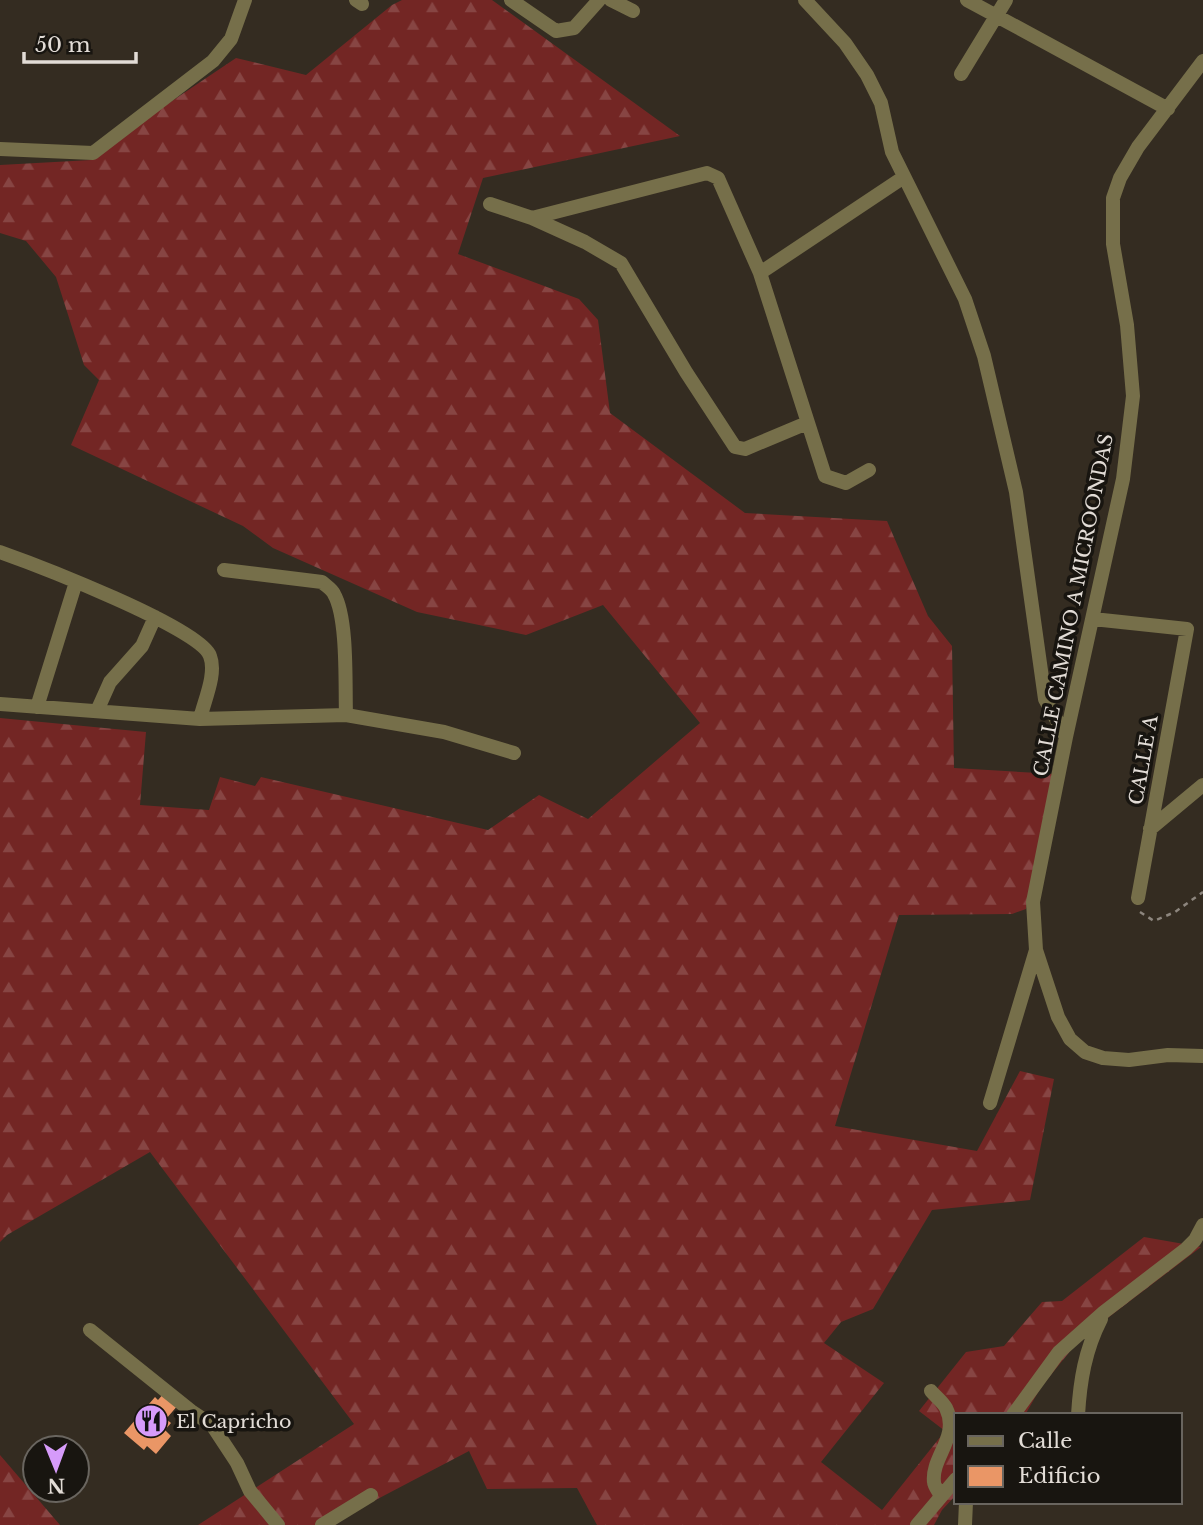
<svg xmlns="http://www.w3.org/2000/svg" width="1203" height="1525" font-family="'Libre Baskerville',serif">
<defs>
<pattern id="forest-firs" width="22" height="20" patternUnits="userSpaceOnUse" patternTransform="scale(1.75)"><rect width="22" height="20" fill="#732624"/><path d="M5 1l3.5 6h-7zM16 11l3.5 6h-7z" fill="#874543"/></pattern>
</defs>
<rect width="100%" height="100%" fill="#342c21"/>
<path fill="url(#forest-firs)" d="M402,0H492L680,136L483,178L458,254L579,299L598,320L610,413L745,513L887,521L928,616L952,646L954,768L1055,774L1026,909L1012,914L899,915L835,1126L977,1151L1020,1071L1054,1079L1030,1200L932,1210L873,1309L841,1322L824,1343L884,1383L821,1462L882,1510L945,1431L919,1411L966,1352L1004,1346L1042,1302L1062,1301L1144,1237L1201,1247L1080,1339L1041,1387L1025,1415H956V1495L942,1510L934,1525H597L577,1488L487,1489L469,1451L328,1525H198L354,1424L150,1152L7,1235L0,1242V718L146,732L140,805L209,810L220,777L255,786L261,777L488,830L539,795L588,819L700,723L603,605L526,635L417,612L273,548L243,526L71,445L99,380L84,365L56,277L26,241L0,233V165L91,160L163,107L236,58L306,75L392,5Z
M0,1455L60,1525H0Z"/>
<path fill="#ea9666" d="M165,1392L179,1404L166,1419L171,1423L165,1430L171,1436L156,1454L147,1446L144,1450L124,1433L155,1397L158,1400Z"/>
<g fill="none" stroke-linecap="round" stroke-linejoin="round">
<path stroke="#8d867e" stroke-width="2.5" stroke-dasharray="5 5" stroke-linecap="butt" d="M1140,912L1154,921L1175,912L1203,892"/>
<path stroke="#766f4a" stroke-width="14" d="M356,0L362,4
M511,0L556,31L574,28L599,0
M611,0L633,11
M805,0L845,43L867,75L881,103L892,152L965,299L984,356L1016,492L1045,699L1066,737
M967,0L1168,109
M1203,61L1138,147L1120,178L1113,198V244L1127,325L1133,396L1123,479L1066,737L1033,902L1036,950L1058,1017L1070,1039L1085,1052L1103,1058L1129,1060L1168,1055L1203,1056
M961,74L1006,0
M0,149L93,153L213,61L231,39L245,0
M490,204L532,218L585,242L621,263L686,372L735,447L745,449L807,423
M532,218L707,173L718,178L760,273L825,476L846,483L869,470
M760,273L904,177
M0,552C34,564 201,628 210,656C217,674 204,701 200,719
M224,570L322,582C326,586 332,589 334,594C348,618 345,685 346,715
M1093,619L1187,629L1138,898
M0,704L200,719L346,715L444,732L514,753
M37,707L76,582
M97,711L110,682L142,646L155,617
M1150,829L1203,785
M990,1103L1036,950
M90,1330L191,1411L212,1425L237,1463L250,1491L278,1525
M931,1391C935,1396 943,1402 946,1408C960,1437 931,1457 934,1482C934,1486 939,1492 941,1496
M1013,1415L1059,1352L1104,1312L1186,1249L1195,1240L1203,1225
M1078,1415C1080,1381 1085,1350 1101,1319
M322,1525L371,1495
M917,1525L956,1479
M965,1525L966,1502"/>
</g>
<defs>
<symbol id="restaurant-disc" viewBox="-11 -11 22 22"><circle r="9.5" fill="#d69bfa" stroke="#181510"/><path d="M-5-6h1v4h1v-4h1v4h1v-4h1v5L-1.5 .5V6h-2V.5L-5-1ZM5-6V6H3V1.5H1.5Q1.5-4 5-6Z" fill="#111"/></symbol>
</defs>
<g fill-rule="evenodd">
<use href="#restaurant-disc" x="132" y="1402" width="38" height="38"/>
</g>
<g text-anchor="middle" stroke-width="7" stroke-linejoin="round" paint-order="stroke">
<g font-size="19" fill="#e2dcd6" stroke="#181510">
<text transform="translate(1073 605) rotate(-79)" y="7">CALLE CAMINO A MICROONDAS</text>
<text transform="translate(1143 760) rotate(-80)" y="7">CALLE A</text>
</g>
<g font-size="19" fill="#e2dcd6" stroke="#181510" text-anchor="start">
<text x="176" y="1428">El Capricho</text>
</g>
</g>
<rect x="954" y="1413" width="228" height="91" fill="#181510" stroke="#69655f" stroke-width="2"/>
<rect x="968" y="1436" width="35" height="10" fill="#766f4a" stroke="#69655f" stroke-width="2"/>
<text x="1018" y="1448" font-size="21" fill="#e2dcd6">Calle</text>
<rect x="968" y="1466" width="35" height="21" fill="#ea9666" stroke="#69655f" stroke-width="2"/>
<text x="1018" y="1483" font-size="21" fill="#e2dcd6">Edificio</text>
<g transform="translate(56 1469) rotate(179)"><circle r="33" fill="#181510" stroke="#69655f" stroke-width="2"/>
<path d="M0-5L12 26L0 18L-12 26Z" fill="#d69bfa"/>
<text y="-10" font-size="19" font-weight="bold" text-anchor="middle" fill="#e2dcd6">N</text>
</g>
<path d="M24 52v10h112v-10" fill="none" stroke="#e2dcd6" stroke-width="3.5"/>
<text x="35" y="52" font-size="21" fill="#e2dcd6" stroke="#181510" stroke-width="5" paint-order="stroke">50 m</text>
</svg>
